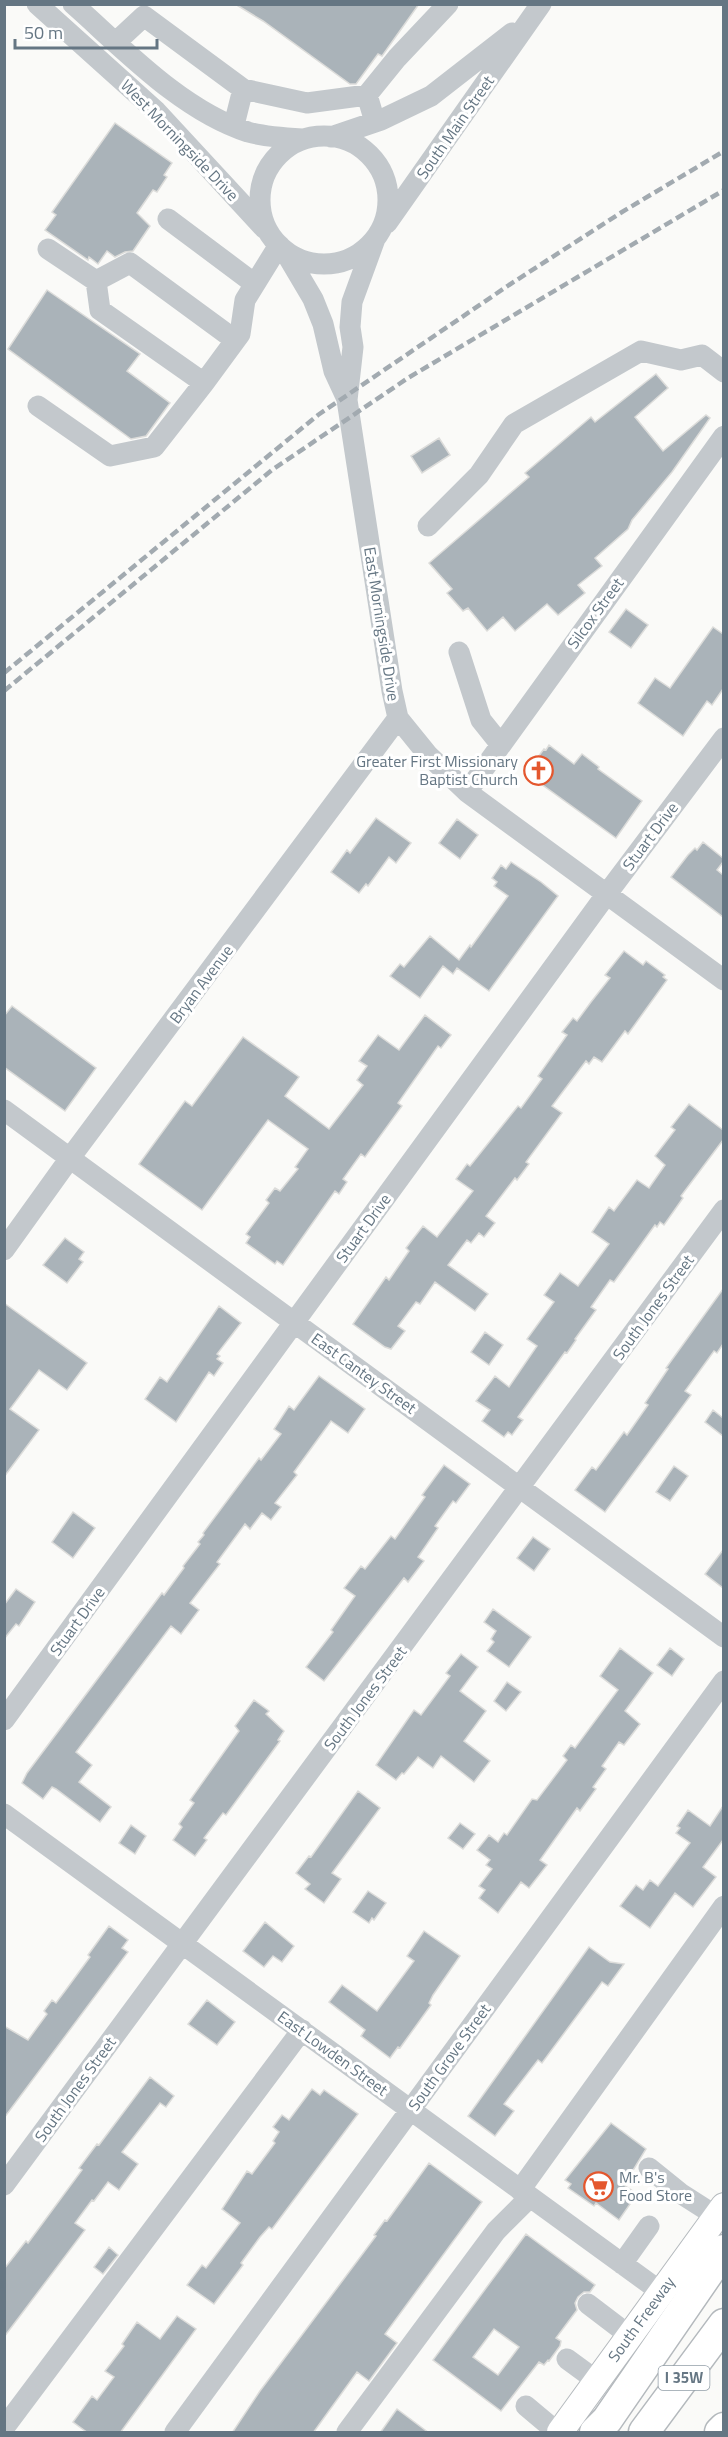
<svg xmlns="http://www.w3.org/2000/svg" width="728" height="2437" font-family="'Titillium Web',sans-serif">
<rect width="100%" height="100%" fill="#fafaf8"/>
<path fill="#aab3b9" stroke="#dcdcda" stroke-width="1.5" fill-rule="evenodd" d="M235,4H419L382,56L378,54L356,84H350L263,21Z
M115,123L172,163L164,175L167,177L157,192L153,190L137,213L150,226L133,251L125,252L115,257L107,251L98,264L89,257L88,260L45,230L56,215L52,212Z
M47,290L140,354L127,371L170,403L146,436L131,439L8,349Z
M656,374L668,388L635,417L663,451L706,415L710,418L672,472L632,520L628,529L595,558L602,566L578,585L585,593L558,615L547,604L515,631L503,617L487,631L468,608L463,611L447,593L452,589L429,563L529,477L525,473L591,417L595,422Z
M439,438L450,455L422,473L411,456Z
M626,609L648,625L631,648L609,632Z
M713,627L723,634V689L712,705L707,701L683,736L638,703L655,678L670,688Z
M549,745L574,764L582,754L599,767L598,769L642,801L616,838L526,773L544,749L546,750Z
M376,818L411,843L396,863L389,857L368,886L366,884L359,893L331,872L347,850L350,853Z
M457,819L478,835L460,859L439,843Z
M703,842L723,858V862L717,870L723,875V917L671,877L688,855L695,848L697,850Z
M511,862L541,882L558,896L489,991L457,968L453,974L443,966L420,998L390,976L400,964L404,967L430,936L459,960L470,945L471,947L508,896L494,886L497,882L492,878L501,865L506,869Z
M624,951L643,965L646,961L665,975L663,977L667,980L628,1034L625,1031L602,1062L594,1057L589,1064L586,1061L552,1106L562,1113L526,1162L529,1164L517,1180L515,1178L486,1216L495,1223L484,1237L479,1233L471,1243L467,1240L448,1265L488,1294L475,1311L435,1282L420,1304L416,1302L398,1326L405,1331L391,1349L385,1347L353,1324L386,1277L389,1280L409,1251L406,1248L423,1226L437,1237L473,1191L456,1179L467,1164L470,1166L518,1106L521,1108L542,1079L538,1076L567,1035L562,1032L573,1018L577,1021L591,1002L610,978L605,975Z
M12,1006L96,1068L65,1111L4,1067V1016Z
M425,1015L451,1035L441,1048L438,1046L398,1103L402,1106L365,1157L361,1154L343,1179L347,1182L339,1194L335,1191L283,1265L277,1261L275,1264L246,1243L250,1237L246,1234L269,1203L266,1200L275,1188L280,1191L298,1169L295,1167L308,1149L268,1120L202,1210L139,1164L185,1101L192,1106L243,1037L299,1077L285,1096L329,1129L363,1085L357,1080L367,1066L359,1061L378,1035L399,1050Z
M689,1104L723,1130V1140L681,1196L683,1198L664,1225L660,1222L657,1227L655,1225L614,1282L610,1280L591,1307L596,1310L575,1339L576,1340L567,1353L565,1352L518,1417L523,1420L512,1435L508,1432L504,1437L482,1421L490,1410L476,1401L495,1376L509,1387L537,1346L527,1339L554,1302L544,1295L560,1273L578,1286L609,1244L592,1232L609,1207L614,1211L637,1180L649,1188L665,1165L655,1156L675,1130L671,1127Z
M65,1238L84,1252L79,1259L83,1262L67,1283L43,1265Z
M723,1289V1344L717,1353L714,1351L685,1391L691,1395L605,1512L575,1490L592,1467L596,1470L624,1432L627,1435L648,1405L645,1403L668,1369L666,1368Z
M4,1303L87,1363L67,1390L39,1370L10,1409L39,1430L4,1477Z
M219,1306L241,1323L217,1354L220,1356L217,1359L223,1363L214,1376L209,1372L176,1422L145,1399L160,1377L167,1382Z
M485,1332L503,1345L489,1365L471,1352Z
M319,1376L365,1409L348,1433L331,1421L294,1472L297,1475L275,1503L281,1507L271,1520L262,1513L250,1529L245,1524L217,1562L220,1564L190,1603L199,1610L181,1634L171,1626L76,1752L92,1765L79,1782L111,1807L100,1822L56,1789L52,1787L43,1799L22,1783L27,1773L162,1593L164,1595L184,1568L183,1566L200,1544L198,1542L204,1535L203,1533L259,1458L261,1460L281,1434L274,1429L289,1406L294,1410Z
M713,1410L723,1418V1436L705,1422Z
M444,1465L470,1484L456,1503L453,1501L435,1526L438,1528L418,1557L424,1561L408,1582L404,1578L324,1681L306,1667L333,1632L331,1630L355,1596L344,1588L361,1566L365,1569L391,1536L395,1539L425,1497L422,1495Z
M674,1466L688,1476L670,1501L656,1492Z
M73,1512L95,1528L73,1558L52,1542Z
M533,1537L550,1549L534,1571L517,1558Z
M723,1550V1588L705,1574Z
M16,1589L35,1602L19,1626L16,1624L4,1639V1605Z
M493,1609L531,1637L509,1667L487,1651L494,1642L491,1639L496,1631L484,1622Z
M620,1648L653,1673L625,1711L640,1724L624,1745L619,1742L602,1766L606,1769L593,1787L596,1789L580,1811L577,1808L540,1860L547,1865L529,1888L521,1882L498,1913L479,1898L485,1890L479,1886L492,1869L486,1865L490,1860L477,1850L489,1835L498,1842L504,1833L507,1835L532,1799L537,1800L567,1760L563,1756L571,1745L575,1748L618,1690L600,1676Z
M670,1648L684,1659L672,1676L657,1665Z
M461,1654L478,1667L460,1691L486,1711L464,1741L490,1761L474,1782L441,1756L433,1768L418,1757L404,1774L402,1773L396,1780L376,1765L414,1710L421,1715L450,1676L446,1673Z
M507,1682L521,1692L506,1711L494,1701Z
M254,1700L269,1711L266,1714L284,1731L278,1740L280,1741L226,1815L223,1813L204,1838L207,1840L195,1856L173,1840L182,1827L179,1824L194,1803L190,1800L239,1731L235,1726Z
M358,1791L380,1808L332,1873L341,1879L324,1903L305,1889L310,1884L296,1873L309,1856L311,1857Z
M723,1806V1840L703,1867L716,1877L693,1907L675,1893L650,1928L620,1906L636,1885L643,1890L650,1880L658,1886L690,1843L676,1833L680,1828L677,1826L688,1810L710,1826Z
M460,1823L475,1834L463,1849L448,1838Z
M131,1825L146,1836L135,1854L119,1843Z
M368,1891L386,1903L374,1920L372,1918L369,1923L353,1912Z
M265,1922L294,1946L282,1962L273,1956L264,1967L243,1951Z
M109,1926L128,1940L122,1948L128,1952L4,2118V2026L28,2040L47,2014L44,2011L52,2000L56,2003L65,1991L90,1957L88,1955Z
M424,1931L460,1956L433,1995L429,2003L431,2005L400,2048L398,2047L390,2058L361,2036L365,2030L329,2002L342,1985L377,2011L414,1961L407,1956Z
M589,1947L610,1962L624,1964L608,1986L602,1982L542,2063L538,2060L504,2104L514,2111L495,2136L468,2116Z
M207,2000L235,2022L217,2045L188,2024Z
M150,2077L174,2096L166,2107L160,2103L122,2152L138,2164L119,2190L108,2182L94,2201L92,2200L75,2223L85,2230L4,2337V2269L26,2241L28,2243L82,2170L79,2168L97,2144L99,2145Z
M312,2089L320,2095L324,2090L358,2114L272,2229L269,2227L260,2237L241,2263L243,2265L214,2304L187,2285L202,2265L206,2268L240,2223L222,2209L247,2171L252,2174L275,2143L273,2141L279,2132L273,2127L282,2115L289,2120Z
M611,2123L646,2149L624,2185L637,2194L619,2220L596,2203L594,2206L568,2188L571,2184L565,2180Z
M429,2163L482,2202L385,2334L397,2343L369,2381L357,2372L313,2433H232L260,2391L376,2236L374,2235L385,2220L387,2221Z
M526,2234L595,2285L590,2292H584L578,2297L575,2303L577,2310L556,2338L561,2341L560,2346L549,2361L548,2360L544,2365L539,2362L501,2411L433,2360ZM494,2329L519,2347L498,2375L473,2357Z
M109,2247L118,2255L103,2274L94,2267Z
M177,2316L196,2329L120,2433H88L73,2422L92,2396L97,2400L114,2377L105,2371L124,2346L122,2344L137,2322L160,2339Z
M397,2409L429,2433H380Z"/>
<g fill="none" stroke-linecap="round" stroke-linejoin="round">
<defs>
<path id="major" d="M560,2432L724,2206"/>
<path id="highway" d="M595,2432L607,2420L724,2250
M644,2432L724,2324
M720,2432L724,2428"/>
</defs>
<use href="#major" stroke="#b5babe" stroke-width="28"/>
<use href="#highway" stroke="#b4b9bd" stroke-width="33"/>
<path stroke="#c3c8cc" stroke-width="21" d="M37,4L156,111L265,229
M73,4C125,50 181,110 248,132C266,137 285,138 303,139
M116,42L144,16L243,89L307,103L367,95L375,122
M367,95L397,58L448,4
M234,125L243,89
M260 200a64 64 0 1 1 128 0a64 64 0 1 1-128 0Z
M331,137L381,120L431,96L512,33
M168,219L255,284
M387,223L541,4
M375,239L352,302L350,327L353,347L347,400L392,691L398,718L428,755L467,792L724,980
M48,249L96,281
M284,250L313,299L323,324L334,371L347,399
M235,340L130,263L96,281L100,310L204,383L240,334L245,300L279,245
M38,406L110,456L154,447L204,383
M428,526L479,475L514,424L641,351L681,360L702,355L724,372
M459,652L481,720L501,745
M467,792L724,436
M4,1110L724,1637
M4,1250L70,1158L398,718
M4,1720L606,895L724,738
M4,1814L661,2292
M649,2168L680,2193L716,2216
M4,2185L724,1210
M520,2190L724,1906
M622,2264L649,2226
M588,2304L630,2336
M567,2359L597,2381
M526,2406L557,2432
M4,2428L302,2030
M175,2432L724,1681
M347,2432L496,2231L530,2197"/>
<use href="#major" stroke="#fff" stroke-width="26"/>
<use href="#highway" stroke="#fff" stroke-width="30"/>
<path stroke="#a2aab0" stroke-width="4.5" stroke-dasharray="9 4.5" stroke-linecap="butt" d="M4,673L318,415L509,285L622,212L724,151
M4,691L272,470L408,378L724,190"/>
</g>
<defs>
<symbol id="church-ring" viewBox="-11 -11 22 22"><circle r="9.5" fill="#fff" stroke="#e4572e" stroke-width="1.5"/><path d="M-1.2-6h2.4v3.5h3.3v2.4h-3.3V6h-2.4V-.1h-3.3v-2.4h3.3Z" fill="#e4572e"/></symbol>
<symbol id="supermarket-ring" viewBox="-11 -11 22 22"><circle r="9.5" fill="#fff" stroke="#e4572e" stroke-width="1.5"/><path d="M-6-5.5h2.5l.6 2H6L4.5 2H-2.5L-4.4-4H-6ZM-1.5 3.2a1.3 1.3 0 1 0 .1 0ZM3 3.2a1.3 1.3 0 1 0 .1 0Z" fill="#e4572e"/></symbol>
</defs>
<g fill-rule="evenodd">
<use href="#church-ring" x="522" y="754" width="33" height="33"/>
<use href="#supermarket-ring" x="582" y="2170" width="33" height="33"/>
</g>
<g text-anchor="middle" stroke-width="6" stroke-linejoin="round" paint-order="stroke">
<rect fill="#fff" stroke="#939fa8" stroke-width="1.5" x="658.5" y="2366" width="51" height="24" rx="4.5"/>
<g font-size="15" font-weight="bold" fill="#657683">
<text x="684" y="2383">I 35W</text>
</g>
<g font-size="16" fill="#657683" stroke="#fff">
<text transform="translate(455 127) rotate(-55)" y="6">South Main Street</text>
<text transform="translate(180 140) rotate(46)" y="6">West Morningside Drive</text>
<text transform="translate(595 613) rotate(-54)" y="6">Silcox Street</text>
<text transform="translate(382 624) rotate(81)" y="6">East Morningside Drive</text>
<text transform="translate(650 836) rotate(-53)" y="6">Stuart Drive</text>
<text transform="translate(201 984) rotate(-53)" y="6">Bryan Avenue</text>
<text transform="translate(363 1228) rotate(-54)" y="6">Stuart Drive</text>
<text transform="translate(653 1307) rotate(-54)" y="6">South Jones Street</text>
<text transform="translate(364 1373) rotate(36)" y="6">East Cantey Street</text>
<text transform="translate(77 1621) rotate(-54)" y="6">Stuart Drive</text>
<text transform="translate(365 1698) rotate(-53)" y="6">South Jones Street</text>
<text transform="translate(333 2053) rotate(36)" y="6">East Lowden Street</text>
<text transform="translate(449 2057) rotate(-54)" y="6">South Grove Street</text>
<text transform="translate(75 2089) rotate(-54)" y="6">South Jones Street</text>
<text transform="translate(641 2319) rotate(-54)" y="6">South Freeway</text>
</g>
<g font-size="16" fill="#657683" stroke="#fff" text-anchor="end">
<text x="518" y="767">Greater First Missionary<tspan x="518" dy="18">Baptist Church</tspan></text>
<text x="619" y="2183" text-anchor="start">Mr. B's<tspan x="619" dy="18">Food Store</tspan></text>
</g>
</g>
<rect width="728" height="2437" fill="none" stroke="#657683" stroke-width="12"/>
<path d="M15 39v9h142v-9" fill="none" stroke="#657683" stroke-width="3"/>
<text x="24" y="39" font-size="18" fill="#657683" stroke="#ffffff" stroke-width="4.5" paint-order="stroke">50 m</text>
</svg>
